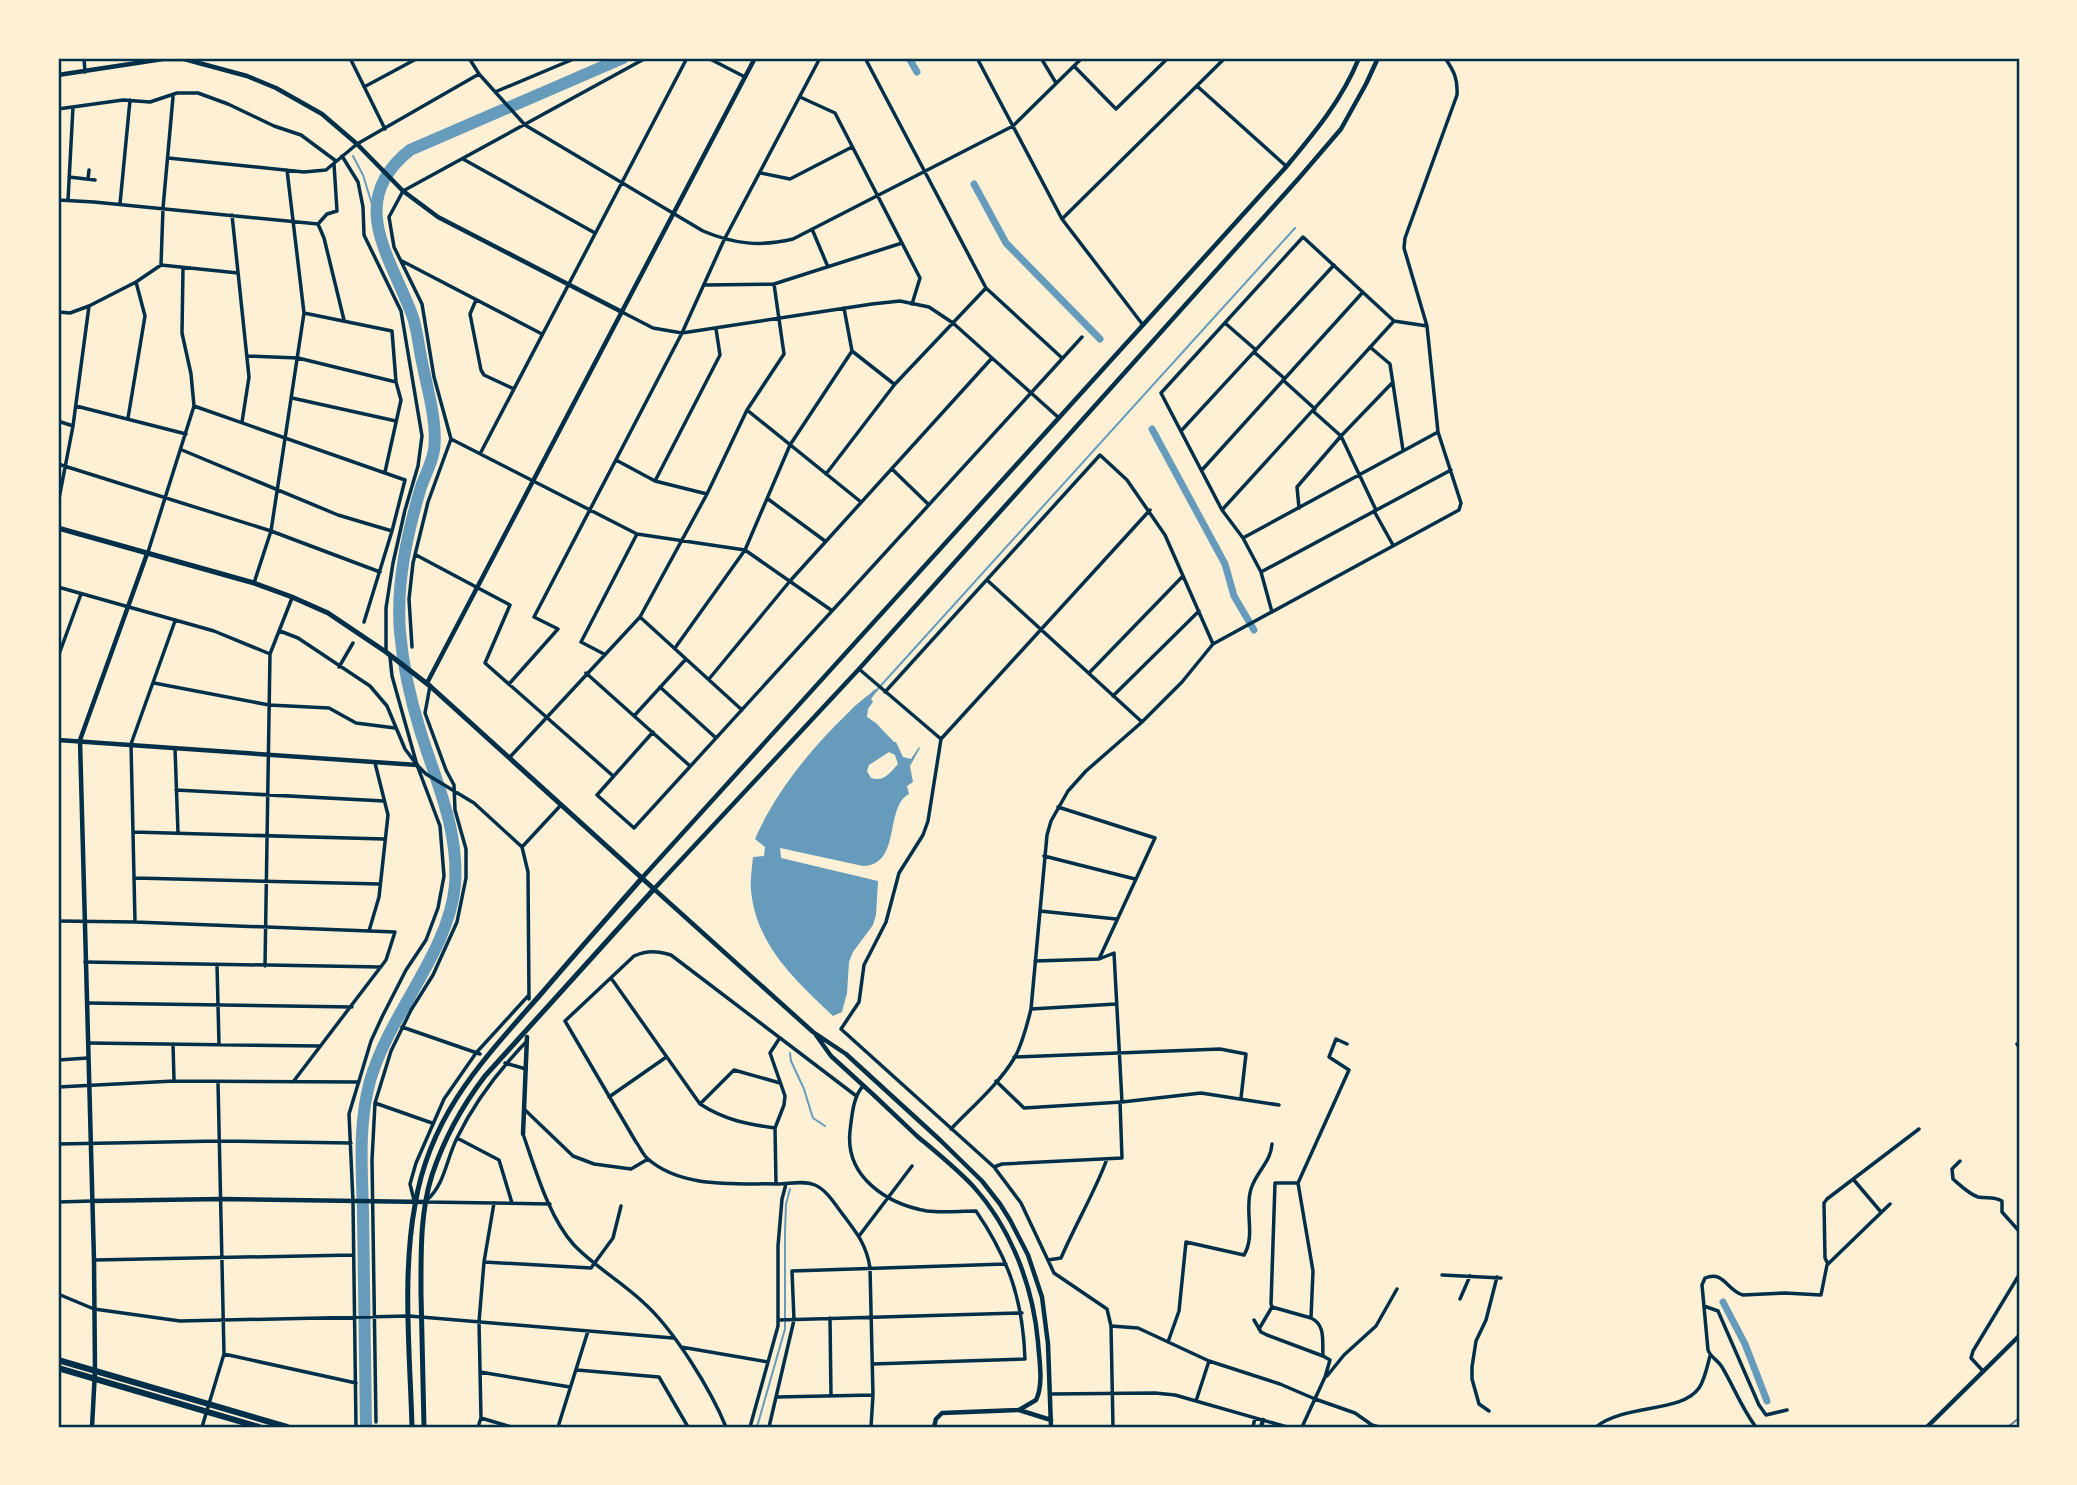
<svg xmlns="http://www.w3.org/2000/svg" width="2077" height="1485" font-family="'Fira Sans Condensed',sans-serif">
<rect width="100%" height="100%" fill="#fdf0d5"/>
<path fill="#669bbc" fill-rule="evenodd" d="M875,689L877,691L871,699L873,702L868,709L867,717L876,723L894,742H896L903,757L911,759L919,747L920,748L910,766L913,782L907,786L909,794C884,807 902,865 863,866L780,848L781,858L878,881L876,915L873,925L853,952L849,962L847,993L842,1012L833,1016C795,980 756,945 751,890C750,880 752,868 753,857L764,856L765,847L755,839C776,791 812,747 850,711C857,703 867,697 875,689ZM889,752L895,755L898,764C890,773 884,782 871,778L867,771L869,765Z"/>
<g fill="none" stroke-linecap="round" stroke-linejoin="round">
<path stroke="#669bbc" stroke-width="2" d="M353,156L363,175L375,214
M875,692L1295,228
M790,1053L791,1061L804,1089L811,1112L813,1118L825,1126
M757,1427L785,1329V1232L786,1204L790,1189"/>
<path stroke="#669bbc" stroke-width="7" d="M909,58L917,72
M974,184L1006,243L1100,339
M1152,429L1225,564L1234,596L1254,630
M1723,1302L1745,1344L1767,1401"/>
<path stroke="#669bbc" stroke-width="12" d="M366,1427C365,1356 364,1285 363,1213C362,1168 358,1125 370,1081C389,1014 449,952 455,885C459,829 436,782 420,730C410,698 403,666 400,632C396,584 407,534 421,487C425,475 432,463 434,450C438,422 426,384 421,357C418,342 417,326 411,312C388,253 347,200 410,150L623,58"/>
<path stroke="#003049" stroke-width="3.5" d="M84,58L85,72
M350,58L385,129
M469,58L479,74L525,125L703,231C734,244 760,247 793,239L1013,126L1082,58
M708,58L745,77
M865,58L986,288L1061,357
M977,58L1062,219L1143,325
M1041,58L1056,83
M1074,66L1116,109L1168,58
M1197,86L1286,166
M364,87L418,58
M495,92L576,58
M800,97L835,113L920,278L912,304
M58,109L123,100L150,102L177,93H198L228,104L274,126L301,135L336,161
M342,156L358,182L363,207L364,235L401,311L422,436L418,466L405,510L393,563L386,608V652
M168,158L304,172L326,170L357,144L479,74
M463,159L595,233
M761,173L790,179L852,147
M69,177L95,180
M88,179L89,170
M58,200L94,202L318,224L324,238L344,320
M68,200L73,107
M120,204L130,100
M232,215L249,377L242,422
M1062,219L1225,58
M318,224L327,214L337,211L334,164
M812,229L828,267
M402,261L542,334
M161,265L163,208L173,97
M705,285L774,284L902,243
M476,300L470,314L481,370L484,375L514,389
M620,311L653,328L682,333L872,304L900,301L929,307L953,323L1059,418
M58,312L70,313L89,306L136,282L161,265L238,273
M304,313L392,331L396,382L401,400L385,472
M1225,323L1256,350
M1370,347L1390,364L1403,450
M852,351L894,384
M1254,352L1284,378
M248,356L298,358L396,382
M1283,380L1315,409
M292,398L396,421
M76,406L186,434
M194,406L405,480L392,531L364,622
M747,410L861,502
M1313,411L1341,436L1376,510
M128,418L145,316L136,282
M58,421L73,426
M1181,431L1334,265
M451,439L637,534L745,550L831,610
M182,450L338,515L392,531
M481,452L687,58
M616,460L655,481L707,494
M58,464L271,531L380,572
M892,469L928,504
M1202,470L1363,292
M826,474L895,384L986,288
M655,481L720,355L716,329
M768,499L825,541
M58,504L73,426L89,306
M1299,508L1297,487L1341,436L1393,382
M1222,510L1394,321
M1374,511L1393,545
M1243,538L1438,432
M148,552L194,406L191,374L182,333L183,268
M416,555L510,605L485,663L612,775
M1261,572L1451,470
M987,580L1142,722
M254,583L271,531L304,313L287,170
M58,587L214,631L270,654
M1272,612L1261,572L1243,538L1222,510L1161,393L1303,237L1394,321L1427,326
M640,617L742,710
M280,631L298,638L370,686L387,706L405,749L417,765L426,774L474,803L522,847L528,872L529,999
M412,647L409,599L413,563L428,502L451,439L434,377L422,304L394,247L389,217L403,191L646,58
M675,648L745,550L790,445L852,351L844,308
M604,654L581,642L637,534
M58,657L81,594
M339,667L353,643
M859,669L941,739
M586,673L690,766
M1089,673L1182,577
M709,679L790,581L992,358
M154,683L269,705L329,708L356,723L395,728
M509,684L558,629L534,617L682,333L724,240L820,58
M660,687L716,738
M885,692L1100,455L1127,480L1165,535L1213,644
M1113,696L1199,611
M634,716L686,659
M653,732L597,795L634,828L1082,337
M175,748L178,833
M510,757L640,617L707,494L747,410L784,354L774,284
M176,790L384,801
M1058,807L1155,838L1099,959
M133,832L384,839
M522,847L561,805
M1044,856L1135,879
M135,878L380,884
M1040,911L1116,919
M58,921L135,922L395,932L386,960L293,1082
M135,922L131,744L175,621
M369,931L379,897L388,815L375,763
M1035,961L1099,959L1114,953L1122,1102
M85,962L381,967
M217,965L219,1044
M265,966L270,654L292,598
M611,978L700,1104C725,1120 746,1124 775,1128
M87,1003L352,1007
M1031,1009L1116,1004
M402,1027L480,1054
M88,1043L320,1046
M2019,1043L2017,1044L2019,1047
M173,1044L174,1080
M1014,1057L1220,1049L1246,1054L1241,1098
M58,1060L88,1058
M505,1063L526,1069
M996,1081L1024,1108L1122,1102L1201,1093L1279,1105
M863,1086C853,1097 852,1115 850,1131C845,1177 887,1204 927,1211C942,1213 960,1211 976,1211C1009,1259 1023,1301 1025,1359L872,1364
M58,1087L174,1081L359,1082
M855,1095L671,955C657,951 648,950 634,956L565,1021L636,1142C640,1147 643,1155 648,1159C682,1189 737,1183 778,1184C789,1184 804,1180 815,1185C827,1190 836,1206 844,1216C857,1233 867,1246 870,1268L873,1395L871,1427
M609,1097L665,1058
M375,1103L432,1123
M700,1104L734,1070L780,1083
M524,1109L573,1156L594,1164L631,1169L648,1159
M951,1129C973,1106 999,1084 1015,1057C1023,1042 1027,1025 1031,1009L1047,835L1051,821L1068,791L1086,771L1142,722L1182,682L1213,644L1459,510L1461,503L1438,432L1427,326L1404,248L1405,238L1457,95C1458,79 1454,71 1445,58
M523,1134C535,1168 549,1218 574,1245C595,1267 622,1282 644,1303C674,1330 711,1390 726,1427
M457,1138L499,1160L512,1203
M58,1144L219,1141L351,1143
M1960,1161L1952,1169L1953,1179C1961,1186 1969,1194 1978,1197C1987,1199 1993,1196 2002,1201V1212L2019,1231
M994,1167L1002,1164L1122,1158L1120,1102
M1853,1179L1881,1212
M1298,1183H1275L1271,1304L1272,1307L1311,1318
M776,1184L775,1128L784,1105L785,1096L770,1053L779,1039
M414,1200L410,1184L416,1163L444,1099L476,1053L528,996
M427,1200C445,1184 446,1160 457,1138C475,1101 499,1070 527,1041
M58,1202L92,1201
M426,1202L550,1204
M859,1236L912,1166
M94,1260L353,1255
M1048,1260L1061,1258C1076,1223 1094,1194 1107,1159
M484,1262L591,1268L613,1238L621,1206
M1828,1264L1825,1258L1824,1203L1827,1199L1919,1129
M1442,1275L1501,1278
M58,1294L94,1309L180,1321L409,1316L673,1338
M1460,1299L1470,1276
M1704,1306L1718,1311L1759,1405L1766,1415L1787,1410
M830,1318L831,1396
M779,1320L1022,1313
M1254,1320L1261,1332L1267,1335L1323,1356
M1111,1326L1138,1328L1209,1361L1280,1384L1315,1399L1355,1413L1372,1425L1379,1427
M1259,1329L1272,1307
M1168,1342L1179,1311L1186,1242L1244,1255C1256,1235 1244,1211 1251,1189C1256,1172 1271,1162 1272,1144
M681,1347L768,1362
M224,1354L356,1383
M577,1370L659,1377L688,1427
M1983,1371L1971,1358L1973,1351L2019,1275
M480,1372L570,1387
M1327,1376L1344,1355L1376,1326L1397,1289
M1051,1394L1155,1393L1175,1395L1287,1427
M777,1397L873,1395
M1196,1401L1209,1361
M1489,1411L1479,1404L1472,1379V1367L1476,1341L1486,1320L1497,1277
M481,1418L511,1427
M376,1422L372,1160L375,1103L391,1051L411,1010L433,975L457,922L466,878V849L455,810L454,785L446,770L425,713L430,686
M202,1427L224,1354L218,1082
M356,1427L353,1202L349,1114L371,1041L382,1017L406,970L426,940L438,908L444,876L440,826L417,765L392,676L390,657
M478,1427L481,1418L479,1322L484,1262L494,1203
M558,1427L588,1331
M750,1427L778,1326V1246L782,1199L786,1184
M769,1427L794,1320L792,1271L1006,1264
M1113,1427L1111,1326L1107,1309L1054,1273L1021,1203L994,1167L841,1029L859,1002L864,965L886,922L899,873L923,835L928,821L941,739L1150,510
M1253,1427L1255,1418
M1302,1427L1325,1377L1330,1360L1323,1356C1322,1341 1326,1325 1311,1318L1313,1271L1298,1183L1349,1070L1329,1057L1336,1039L1347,1044
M1596,1427C1624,1404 1682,1413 1699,1388C1705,1379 1707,1367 1710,1356
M1756,1427C1742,1409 1734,1387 1722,1367C1718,1360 1711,1358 1708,1350L1702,1285L1705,1278C1724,1270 1727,1291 1743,1295L1785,1293L1821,1295L1827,1265L1890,1204"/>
<path stroke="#003049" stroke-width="4.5" d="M58,75L163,59H184L247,76L276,88L322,114L357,144L403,191L438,217L620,311
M427,683L755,58
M58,740L417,765
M642,878L1286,167C1315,132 1342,100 1359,58
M816,1035L831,1056C860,1082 889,1109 917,1136C936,1152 956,1168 973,1186C1011,1228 1033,1286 1038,1342C1039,1359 1044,1384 1036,1400L1019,1410L942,1413L936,1419L934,1427
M523,1134L527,1037
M92,1201L221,1199L426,1202
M1019,1410L1051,1420
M92,1427L95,1371L94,1260L80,740L147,554
M1051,1427L1048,1344L1042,1297L1028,1255L1010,1220L1000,1204L982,1181L940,1140L846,1054L813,1032L654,889L859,669L1299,178L1341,129L1366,84L1378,58
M1261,1427L1263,1420
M1927,1427L2019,1336"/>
<path stroke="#003049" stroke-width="5" d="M58,528L254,583L292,597L328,613L386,652L430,686L654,889L485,1076C462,1106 444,1139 432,1175C420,1213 421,1253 421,1293C422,1337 423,1382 424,1427
M412,1427C410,1356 402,1274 415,1205C430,1114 483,1060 541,994C574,955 608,917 642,878"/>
<path stroke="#003049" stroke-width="6" d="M58,1360L287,1427
M58,1368L259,1427"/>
<path stroke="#657d81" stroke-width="2" d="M2008,1427L2019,1418"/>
</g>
<rect width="2077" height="1485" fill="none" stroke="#fdf0d5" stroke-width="119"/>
<rect x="60" y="60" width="1958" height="1366" fill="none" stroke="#003049" stroke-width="2.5"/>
</svg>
